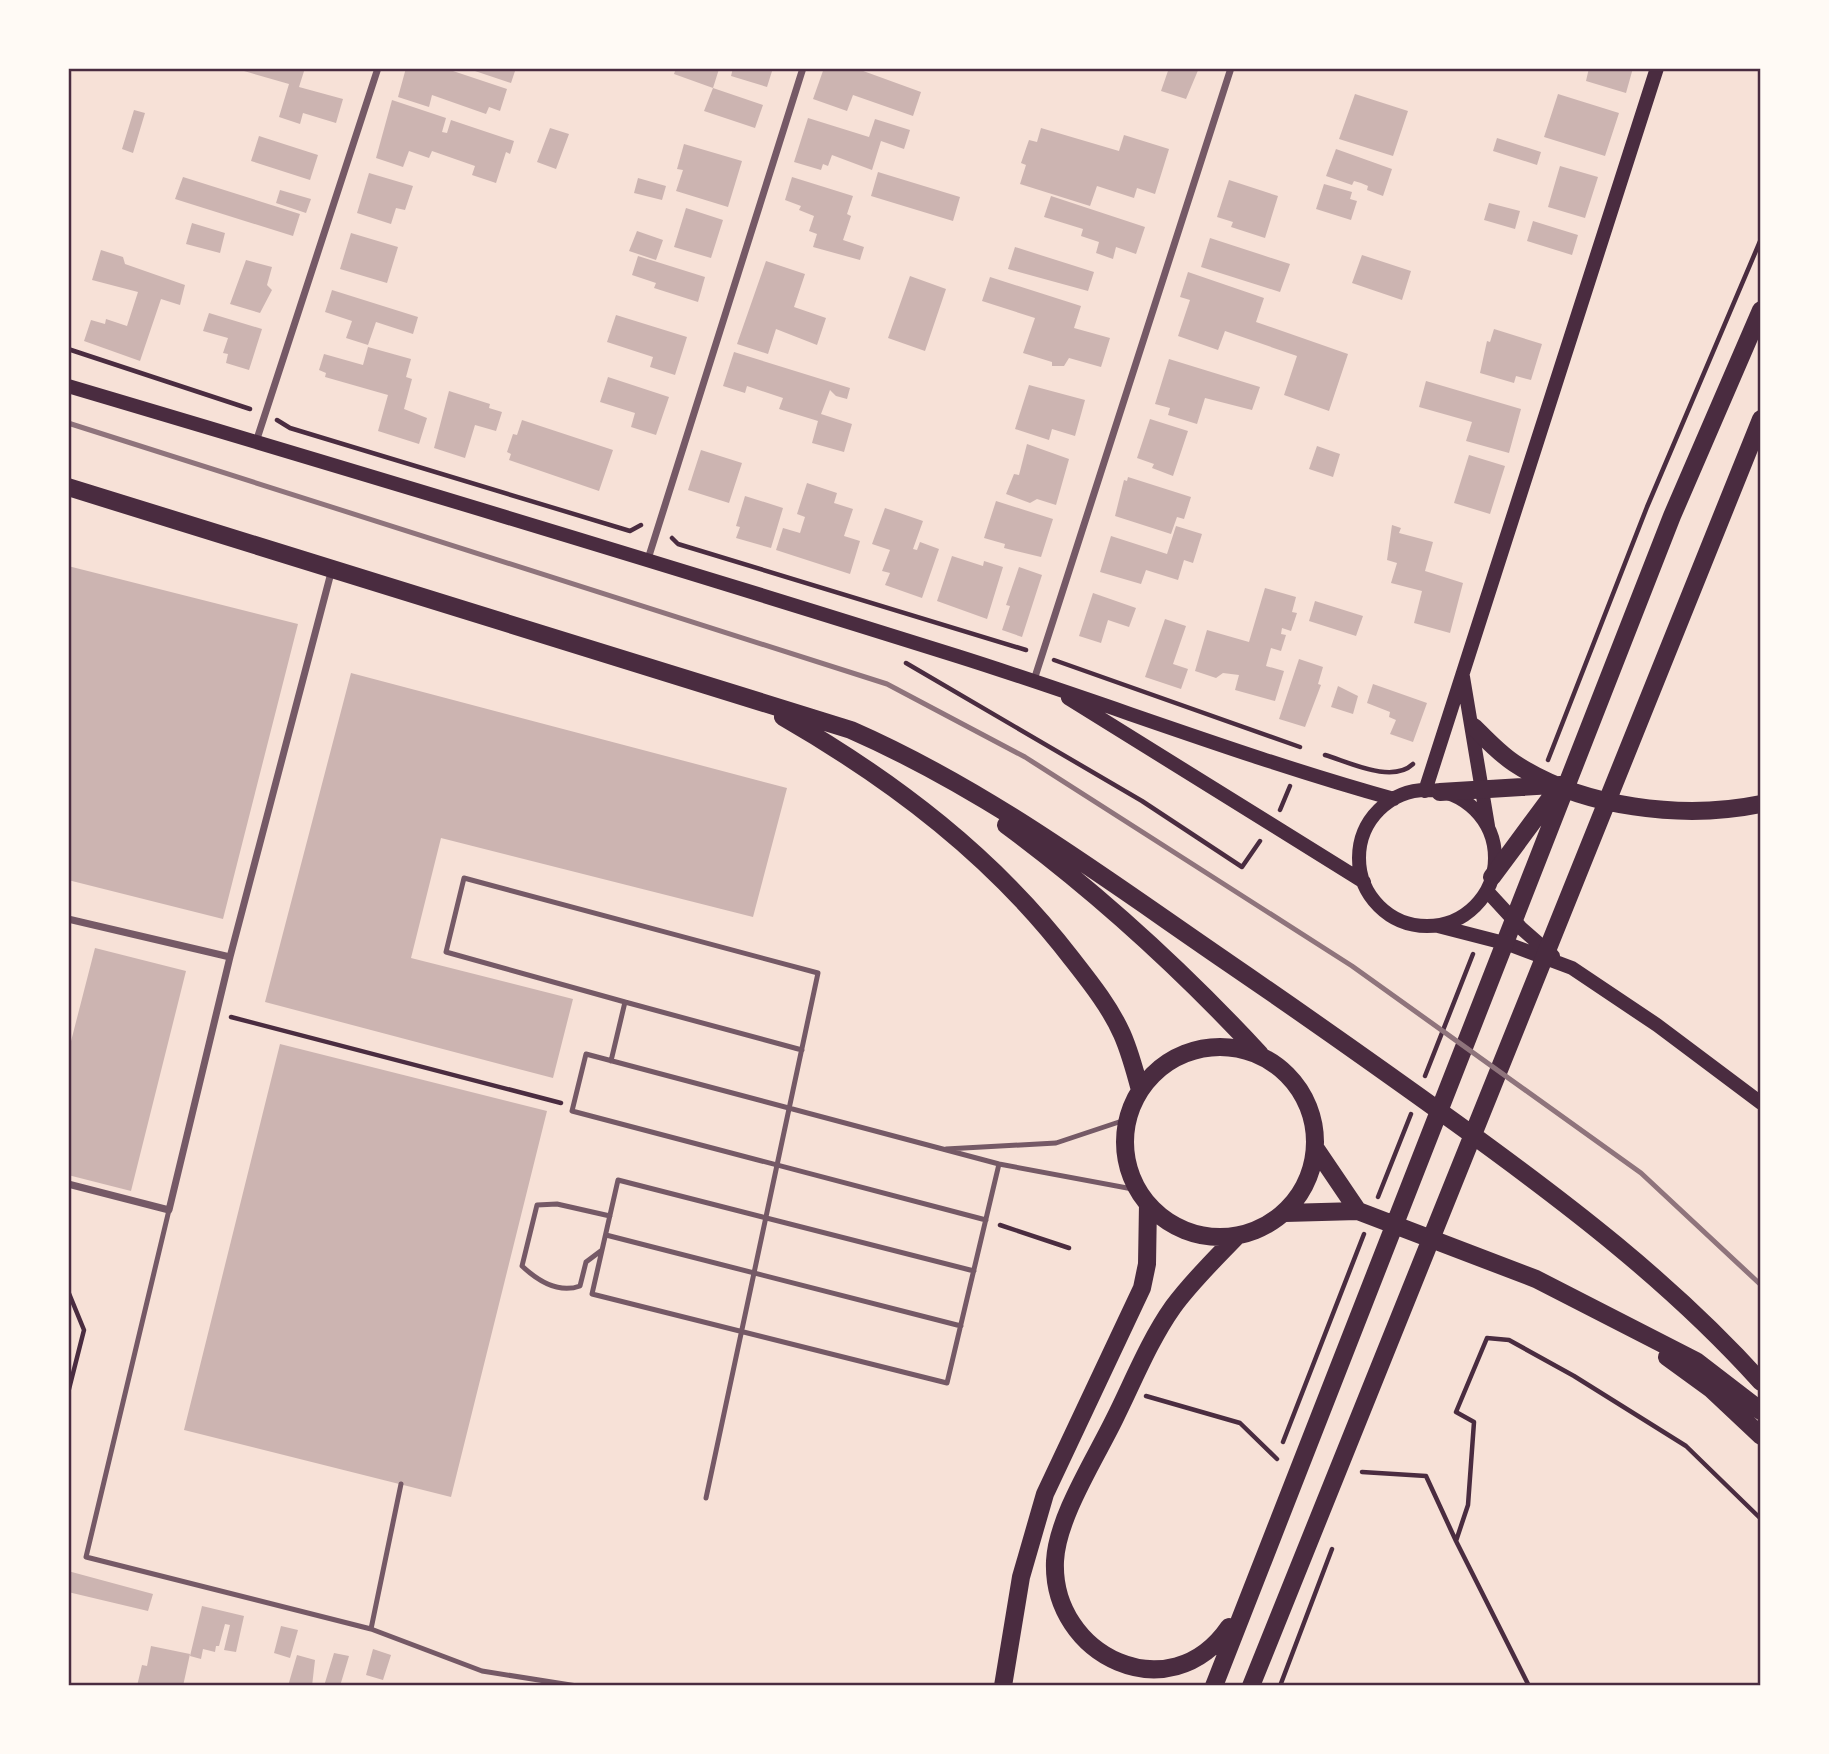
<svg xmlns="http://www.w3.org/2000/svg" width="1829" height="1754" font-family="'Playfair Display',serif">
<rect width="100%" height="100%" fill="#f7e1d7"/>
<path fill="#ccb4b1" d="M245,68H305L299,87L343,99L336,123L303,113L300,124L279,117L289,84L244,71Z
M406,68H444L507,89L500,111L489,107L486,114L432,95L429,107L398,97Z
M466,68H516L511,83Z
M676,68L719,69L713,88L763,105L755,128L704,111L713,88L674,74Z
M733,68H773L767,87L731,76Z
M824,68H855L921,92L913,116L853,95L847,111L813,99Z
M1169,68H1199L1186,99L1161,91Z
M1589,68H1633L1626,93L1586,81Z
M1355,94L1408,111L1393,156L1339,139Z
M1558,94L1619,113L1605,156L1544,137Z
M392,100L446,118L442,132L447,133L451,120L514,141L510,154L506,152L496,183L472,175L475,166L432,151L429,158L409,151L403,167L376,158Z
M134,110L145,113L133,153L122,149Z
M808,118L869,137L875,119L910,130L904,149L881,141L872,170L832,155L828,166L823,164L821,170L794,162Z
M550,128L569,134L556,169L537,162Z
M1041,128L1119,151L1124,135L1169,149L1155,194L1137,188L1134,198L1097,186L1090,206L1020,184L1026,165L1021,163L1029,140L1037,142Z
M259,136L318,155L310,180L251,161Z
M1497,138L1541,152L1537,165L1493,151Z
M684,144L742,161L728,207L676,191L683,170L677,169Z
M1336,149L1392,169L1383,196L1367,190L1368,186L1361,183L1354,181L1352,185L1326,176Z
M1560,166L1598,177L1585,218L1548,207Z
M878,172L960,197L953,221L871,196Z
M369,173L413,186L405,210L396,208L391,224L357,213Z
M183,177L300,214L293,236L175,199Z
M792,177L853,196L847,214L851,216L843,240L864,247L860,260L813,247L817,234L809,231L814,216L799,210L801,206L785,200Z
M638,178L666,186L662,200L634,193Z
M1229,180L1278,196L1265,238L1231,227L1233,222L1217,217Z
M1324,184L1352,192L1350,199L1357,201L1351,220L1316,209Z
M280,190L311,199L306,213L276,203Z
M1051,196L1145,227L1136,254L1116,247L1113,259L1096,253L1099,242L1081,236L1083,229L1044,217Z
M1489,203L1520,211L1515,229L1484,220Z
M686,208L723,220L711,258L674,247Z
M1533,221L1578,235L1572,255L1527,241Z
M192,223L225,233L220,253L186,244Z
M637,231L663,240L656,260L629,251Z
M351,233L398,247L387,283L340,269Z
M1210,238L1290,264L1280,292L1201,267Z
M1015,247L1094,272L1088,291L1008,269Z
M101,250L123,257L125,264L185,285L180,305L161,299L140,361L84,341L91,320L105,324L106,319L127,326L138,292L92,280Z
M1362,255L1411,271L1402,300L1352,283Z
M638,256L705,277L698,302L654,288L656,283L632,275Z
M246,260L272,267L267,285L272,290L260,313L230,304Z
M766,261L805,274L794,307L826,318L817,345L776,329L768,354L737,344Z
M1188,272L1264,298L1256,322L1348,354L1329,411L1284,395L1297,356L1225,331L1218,350L1178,336L1190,300L1180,297Z
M910,276L946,289L925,351L888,338Z
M990,277L1081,306L1074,328L1110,338L1101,367L1069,358L1064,366H1052V362L1023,353L1035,318L982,301Z
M332,290L418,317L413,334L376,322L368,345L346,338L352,321L325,312Z
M209,313L262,329L249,370L226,363L228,354L223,353L228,338L203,331Z
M616,315L687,337L675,375L650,367L653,357L607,342Z
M1494,329L1542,344L1531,380L1516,376L1514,383L1480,373L1487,341L1490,342Z
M368,347L411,359L406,377L412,379L404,409L427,418L419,444L378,431L388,395L325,377L326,373L319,370L324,354L363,365Z
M734,352L850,388L847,399L836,396L830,390L821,414L852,424L844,452L812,443L818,421L779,409L783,398L747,386L745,393L723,386Z
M1169,359L1260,387L1252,410L1205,398L1197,424L1168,415L1170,408L1155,404Z
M608,377L669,397L656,435L631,427L635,413L600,402Z
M1426,381L1521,409L1509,453L1466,441L1472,422L1419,407Z
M1029,385L1085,400L1075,436L1052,429L1049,440L1015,429Z
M449,391L490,404L489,408L502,412L496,431L475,425L465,458L434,448Z
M1150,419L1188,431L1173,476L1152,468L1154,464L1137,458Z
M522,420L613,450L599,491L509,460L511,454L507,452L513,434L517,435Z
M1027,444L1069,459L1056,505L1037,499L1030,503L1006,494L1014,474L1019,475Z
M1317,446L1340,454L1333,477L1309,469Z
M701,450L742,463L729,503L688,490Z
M1469,455L1505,466L1490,514L1454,503Z
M1128,477L1191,497L1184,519L1177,517L1171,534L1115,516L1124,480L1127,481Z
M807,483L837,493L834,503L853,509L844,536L860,541L850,574L776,550L783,528L800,533L805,517L797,514Z
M745,496L783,508L771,548L736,538L740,527L736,526Z
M996,501L1053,519L1041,557L1004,548L1005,544L984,538Z
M885,508L923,521L913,549L917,550L920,542L939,549L922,598L885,585L890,573L882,571L890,550L872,544Z
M1392,525L1401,528L1399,533L1433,542L1425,571L1463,583L1450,633L1414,623L1422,591L1391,583L1397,563L1387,560Z
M1176,526L1202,534L1193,563L1184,560L1178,580L1146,570L1141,584L1100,572L1111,536L1167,554Z
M952,556L983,566L984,561L1003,567L987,619L937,601Z
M68,566L298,624L223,919L68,880Z
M1019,567L1042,575L1022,637L1002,630L1010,606L1006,605Z
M1265,588L1296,597L1292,612L1297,613L1291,631L1282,628L1281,634L1286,635L1281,651L1271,648L1266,666L1284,671L1275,701L1235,690L1239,675L1223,673L1216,678L1195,671L1207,630L1249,642Z
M1093,593L1136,608L1129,627L1108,620L1101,643L1079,636Z
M1315,601L1363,616L1356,636L1309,621Z
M1165,619L1186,626L1173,664L1188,669L1181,689L1145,677Z
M1299,659L1323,667L1318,684L1321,685L1305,727L1279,719Z
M351,673L787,788L753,917L441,838L411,958L573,999L553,1078L265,1002Z
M1373,684L1427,703L1413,742L1390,734L1396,720L1389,717L1390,712L1367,703Z
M1338,686L1358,696L1353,714L1331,707Z
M95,948L186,971L131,1191L68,1175V1053Z
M280,1044L547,1111L451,1497L184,1430Z
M68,1571L153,1594L148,1611L68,1592Z
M202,1606L244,1616L236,1652L224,1650L230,1625L225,1624L219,1646H216L215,1652L203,1649L201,1659L190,1656Z
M281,1626L298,1630L290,1658L274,1653Z
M151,1646L190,1654L183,1686H137L142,1665L147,1666Z
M373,1649L391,1655L383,1680L366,1675Z
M334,1653L349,1656L340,1686H324Z
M297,1655L315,1660L312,1686H288Z"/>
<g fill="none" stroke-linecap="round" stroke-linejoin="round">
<path stroke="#4a2c40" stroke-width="4.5" d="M68,349L250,409
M277,420L290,428L630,531L641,525
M672,538L678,544L1026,650
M1054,660L1300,747
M906,663L1142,801L1242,867L1260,841
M1325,755C1349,762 1392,784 1413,764
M1548,760L1647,507L1761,239
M1280,810L1290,786
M231,1017L561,1103
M1425,1076L1473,954
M1378,1197L1411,1114
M1000,1225L1069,1248
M68,1291L84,1330L68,1393
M1146,1396L1240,1423L1277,1459
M1283,1442L1364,1234
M1362,1472L1426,1476L1456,1541
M1280,1686L1332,1549
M1529,1686L1456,1541L1468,1505L1474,1422L1456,1412L1487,1338L1509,1340L1574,1376L1686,1446L1761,1519"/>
<path stroke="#755966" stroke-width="5" d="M625,1002L802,1050
M611,1061L625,1002L446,952L464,878L818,973L706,1498
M946,1149L1056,1143L1128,1119
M169,1210L86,1557L371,1629L482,1671L577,1686
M986,1220L572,1111L586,1054L999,1164L1138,1190
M606,1235L961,1326
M602,1250L586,1262L580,1286C558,1294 538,1281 522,1266L537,1205L557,1204L610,1216
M974,1271L618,1180L592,1294L947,1383L999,1164
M371,1629L401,1484"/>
<path stroke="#755966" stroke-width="7" d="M256,442L378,68
M648,559L803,68
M1034,680L1231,68
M68,919L230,957
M68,1184L169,1210L230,957L332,569"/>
<path stroke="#4a2c40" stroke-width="14" d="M68,386C365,474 661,563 957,656C1103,702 1246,758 1394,799
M1463,677L1488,826
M1068,698L1364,882
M1359 858a68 68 0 1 1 136 0a68 68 0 1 1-136 0Z
M1425,791L1657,68
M1487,891L1521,928L1553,956
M1438,926L1508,944L1572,968L1657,1025L1761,1103"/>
<path stroke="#4a2c40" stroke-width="18" d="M68,487L851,730C988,790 1107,880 1230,964C1306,1016 1381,1069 1456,1123C1564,1201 1671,1282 1761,1382
M783,717C894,781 994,857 1072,959C1090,982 1110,1007 1122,1034C1130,1052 1135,1071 1140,1090
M1474,727C1487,740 1499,753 1514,763C1582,808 1683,820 1761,804
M1440,792L1553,785
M1006,825C1098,893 1182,970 1260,1054
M1492,877L1560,785
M1125 1142a95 95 0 1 1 190 0a95 95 0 1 1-190 0Z
M1316,1149L1358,1211
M1285,1213L1358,1211L1536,1279L1696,1361L1761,1411
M1667,1357L1711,1389L1761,1436
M1229,1627C1170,1713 1051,1656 1055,1561C1057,1518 1095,1459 1114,1420C1133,1382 1149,1341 1173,1307C1192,1281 1215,1259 1237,1236
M1003,1686L1021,1577L1045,1494L1142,1288L1147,1264L1148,1204
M1214,1686L1672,516L1761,310
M1251,1686L1761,419"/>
<path stroke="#8f747c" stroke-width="5" d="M68,423L887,684L1025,757L1352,966L1641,1173L1761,1285"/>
</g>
<rect width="1829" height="1754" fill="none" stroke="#fffaf5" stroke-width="140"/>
<rect x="70" y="70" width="1689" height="1614" fill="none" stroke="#4a2c40" stroke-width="2.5"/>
</svg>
